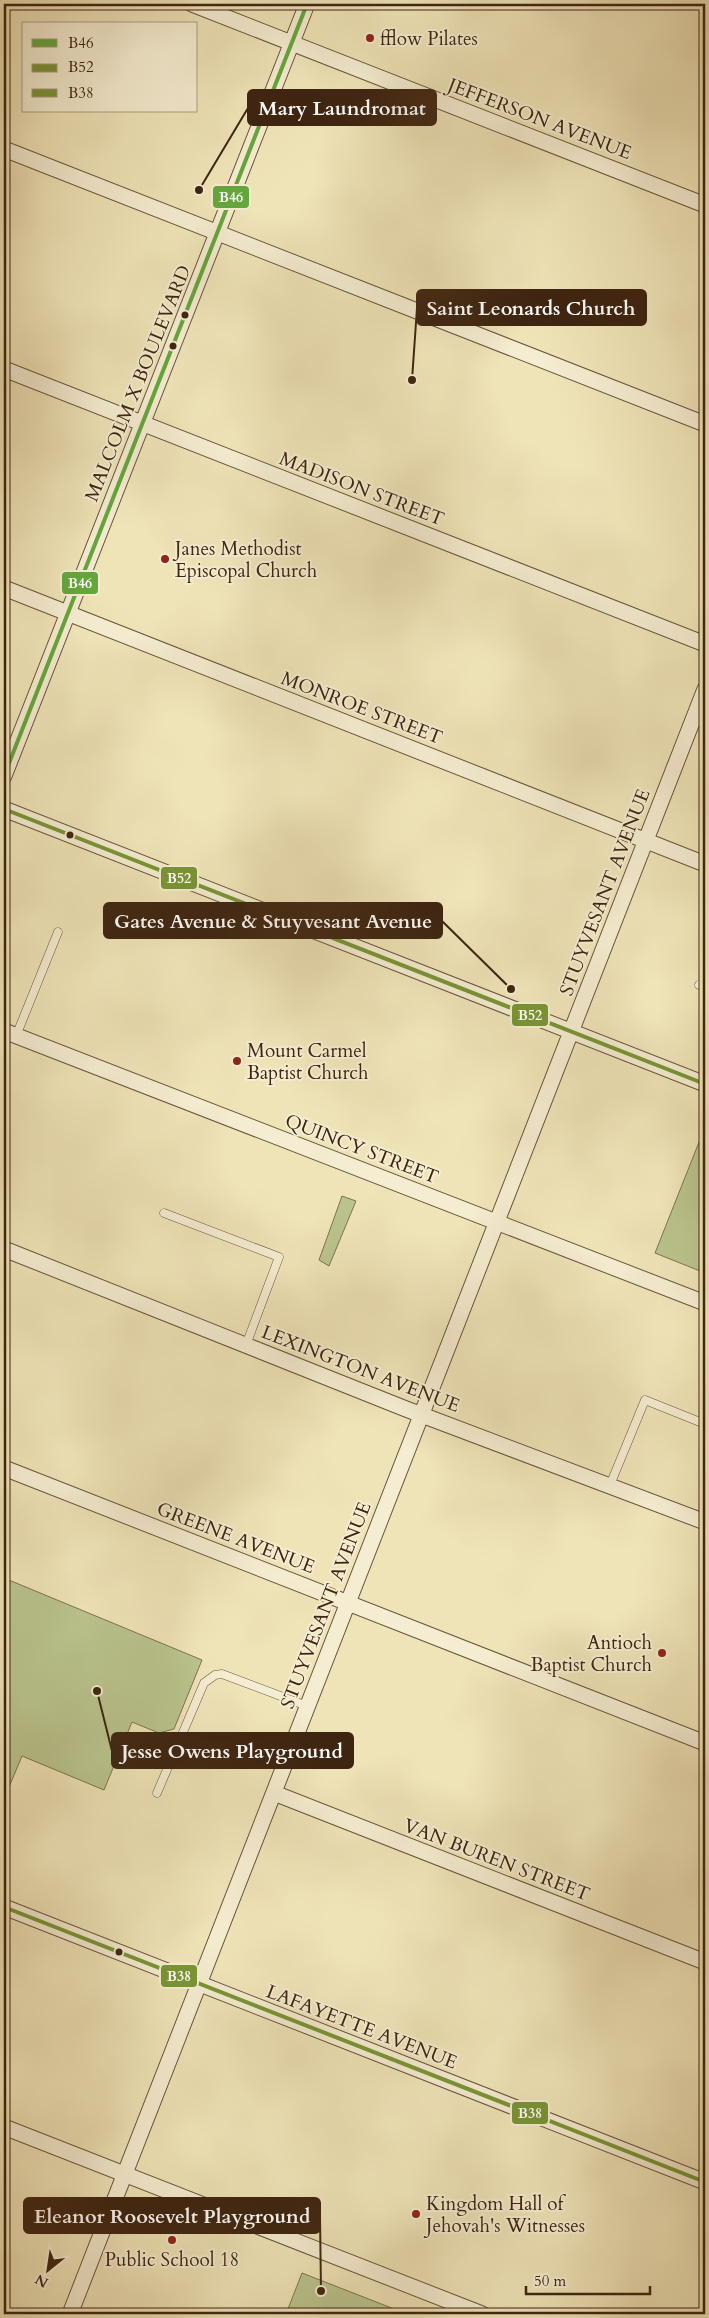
<svg xmlns="http://www.w3.org/2000/svg" width="709" height="2318" font-family="Cardo,serif">
<rect width="100%" height="100%" fill="#efe4b8"/>
<filter id="stains"><feTurbulence type="fractalNoise" baseFrequency=".004" numOctaves="4"/><feColorMatrix values="0 0 0 0 .2 0 0 0 0 .09 0 0 0 0 .02 0 0 0 .5 -.17"/></filter>
<radialGradient id="worn" r=".72"><stop offset=".6" stop-color="#630" stop-opacity="0"/><stop offset="1" stop-color="#630" stop-opacity=".3"/></radialGradient>
<path fill="#bac48e" stroke="#7c7450" d="M705,1127V1273L655,1253Z
M342,1196L356,1201L329,1266L319,1260Z
M4,1578L202,1660L174,1729L159,1733L132,1722L104,1790L22,1756L4,1799Z
M302,2273L407,2314H286Z"/>
<g fill="none" stroke-linecap="round" stroke-linejoin="round">
<defs>
<path id="service" d="M699,985L705,988
M16,1036L58,932
M164,1213L279,1257L246,1345
M610,1485L645,1400L705,1424
M157,1793L204,1683L215,1675L222,1674L307,1706"/>
<path id="minor" d="M192,4L705,205
M4,149L705,424
M4,369L705,644
M4,588L705,864
M4,776L307,4
M4,809L705,1084
M4,1031L705,1303
M4,1249L406,1409L705,1522
M4,1468L705,1743
M274,1793L705,1962
M4,1907L705,2182
M4,2127L482,2314
M70,2314L705,689"/>
</defs>
<use href="#service" stroke="#6a553b" stroke-width="9"/>
<use href="#minor" stroke="#6a553b" stroke-width="17"/>
<use href="#service" stroke="#f5edd1" stroke-width="8"/>
<use href="#minor" stroke="#f5edd1" stroke-width="15"/>
<defs>
<path id="bus-1" d="M4,776L307,4"/>
<path id="bus-2" d="M4,809L705,1084"/>
<path id="bus-3" d="M4,1907L705,2182"/>
</defs>
<use href="#bus-1" stroke="#f5edd1" stroke-width="8"/>
<use href="#bus-2" stroke="#f5edd1" stroke-width="8"/>
<use href="#bus-3" stroke="#f5edd1" stroke-width="8"/>
<use href="#bus-1" stroke="#65a73d" stroke-width="4"/>
<use href="#bus-2" stroke="#799534" stroke-width="4"/>
<use href="#bus-3" stroke="#799534" stroke-width="4"/>
</g>
<g fill="#8f2418" stroke="#f5edd1" stroke-width="2">
<circle cx="370" cy="38" r="5"/>
<circle cx="165" cy="559" r="5"/>
<circle cx="237" cy="1061" r="5"/>
<circle cx="662" cy="1653" r="5"/>
<circle cx="416" cy="2214" r="5"/>
<circle cx="172" cy="2240" r="5"/>
</g>
<g fill="#3e2511" stroke="#f5edd1" stroke-width="2">
<circle cx="185" cy="315" r="4.5"/>
<circle cx="173" cy="346" r="4.5"/>
<circle cx="70" cy="835" r="4.5"/>
<circle cx="119" cy="1952" r="4.5"/>
</g>
<g text-anchor="middle" stroke-width="4" stroke-linejoin="round" paint-order="stroke">
<g font-size="19" fill="#3e2511" stroke="#f5edd1" text-anchor="start">
<text x="380" y="45">fflow Pilates</text>
<text x="175" y="555">Janes Methodist<tspan x="175" dy="22">Episcopal Church</tspan></text>
<text x="247" y="1057">Mount Carmel<tspan x="247" dy="22">Baptist Church</tspan></text>
<text x="652" y="1649" text-anchor="end">Antioch<tspan x="652" dy="22">Baptist Church</tspan></text>
<text x="426" y="2210">Kingdom Hall of<tspan x="426" dy="22">Jehovah's Witnesses</tspan></text>
<text x="172" y="2266" text-anchor="middle">Public School 18</text>
</g>
<g font-size="19" fill="#3e2511" stroke="#f5edd1">
<text transform="translate(540 118) rotate(21)" y="7">JEFFERSON AVENUE</text>
<text transform="translate(137 383) rotate(-68)" y="7">MALCOLM X BOULEVARD</text>
<text transform="translate(362 488) rotate(21)" y="7">MADISON STREET</text>
<text transform="translate(362 707) rotate(21)" y="7">MONROE STREET</text>
<text transform="translate(604 892) rotate(-69)" y="7">STUYVESANT AVENUE</text>
<text transform="translate(362 1148) rotate(21)" y="7">QUINCY STREET</text>
<text transform="translate(361 1368) rotate(21)" y="7">LEXINGTON AVENUE</text>
<text transform="translate(236 1537) rotate(21)" y="7">GREENE AVENUE</text>
<text transform="translate(325 1605) rotate(-69)" y="7">STUYVESANT AVENUE</text>
<text transform="translate(497 1859) rotate(21)" y="7">VAN BUREN STREET</text>
<text transform="translate(362 2026) rotate(21)" y="7">LAFAYETTE AVENUE</text>
</g>
</g>
<path fill="none" stroke="#3e2511" stroke-width="2" d="M199 190L248 108M412 380L417 308M511 989L442 921M97 1691L112 1751M321 2291L320 2216"/>
<g fill="#3e2511" stroke="#f5edd1" stroke-width="2">
<circle cx="199" cy="190" r="5"/>
<circle cx="412" cy="380" r="5"/>
<circle cx="511" cy="989" r="5"/>
<circle cx="97" cy="1691" r="5"/>
<circle cx="321" cy="2291" r="5"/>
</g>
<g fill="#3e2511" stroke="#3e2511" stroke-width="2">
<rect x="248" y="90" width="188" height="35" rx="5"/>
<rect x="417" y="290" width="229" height="35" rx="5"/>
<rect x="104" y="903" width="338" height="35" rx="5"/>
<rect x="112" y="1733" width="241" height="35" rx="5"/>
<rect x="24" y="2198" width="296" height="35" rx="5"/>
</g>
<g font-size="20" text-anchor="middle" font-weight="bold" fill="#fff">
<text x="342" y="115">Mary Laundromat</text>
<text x="531" y="315">Saint Leonards Church</text>
<text x="273" y="928">Gates Avenue &amp; Stuyvesant Avenue</text>
<text x="232" y="1758">Jesse Owens Playground</text>
<text x="172" y="2223">Eleanor Roosevelt Playground</text>
</g>
<g stroke="#f5edd1" stroke-width="2">
<rect x="212" y="185" width="38" height="24" rx="5" fill="#65a73d"/>
<rect x="61" y="571" width="38" height="24" rx="5" fill="#65a73d"/>
<rect x="160" y="866" width="38" height="24" rx="5" fill="#799534"/>
<rect x="511" y="1003" width="38" height="24" rx="5" fill="#799534"/>
<rect x="160" y="1964" width="38" height="24" rx="5" fill="#799534"/>
<rect x="511" y="2101" width="38" height="24" rx="5" fill="#799534"/>
</g>
<g font-size="14" text-anchor="middle" font-weight="bold" fill="#fff">
<text x="231" y="202">B46</text>
<text x="80" y="588">B46</text>
<text x="179" y="883">B52</text>
<text x="530" y="1020">B52</text>
<text x="179" y="1981">B38</text>
<text x="530" y="2118">B38</text>
</g>
<rect width="709" height="2318" fill="none" stroke="#efe4b8" stroke-width="20"/>
<rect x="5" y="5" width="699" height="2308" fill="none" stroke="#3e2511" stroke-width="2.5"/>
<rect x="10" y="10" width="689" height="2298" fill="none" stroke="#3e2511"/>
<rect x="22" y="22" width="175" height="90" fill="#f5edd1" stroke="#ac9d84"/>
<rect x="32" y="39" width="25" height="8" fill="#65a73d" stroke="#ac9d84"/>
<text x="68" y="48" font-size="15" fill="#3e2511">B46</text>
<rect x="32" y="64" width="25" height="8" fill="#799534" stroke="#ac9d84"/>
<text x="68" y="72" font-size="15" fill="#3e2511">B52</text>
<rect x="32" y="89" width="25" height="8" fill="#799534" stroke="#ac9d84"/>
<text x="68" y="98" font-size="15" fill="#3e2511">B38</text>
<g transform="translate(48 2270) rotate(210)" stroke="#f5edd1" stroke-width="4" paint-order="stroke">
<path d="M0-4L9 19L0 12L-9 19Z" fill="#3e2511"/>
<text y="-8" font-size="14" font-weight="bold" text-anchor="middle" fill="#3e2511">N</text>
</g>
<path d="M526 2286v8h124v-8" fill="none" stroke="#3e2511" stroke-width="2.5"/>
<text x="534" y="2286" font-size="15" fill="#3e2511" stroke="#f5edd1" stroke-width="4" paint-order="stroke">50 m</text>
<rect width="100%" height="100%" filter="url(#stains)"/>
<rect width="100%" height="100%" fill="url(#worn)"/>
</svg>
